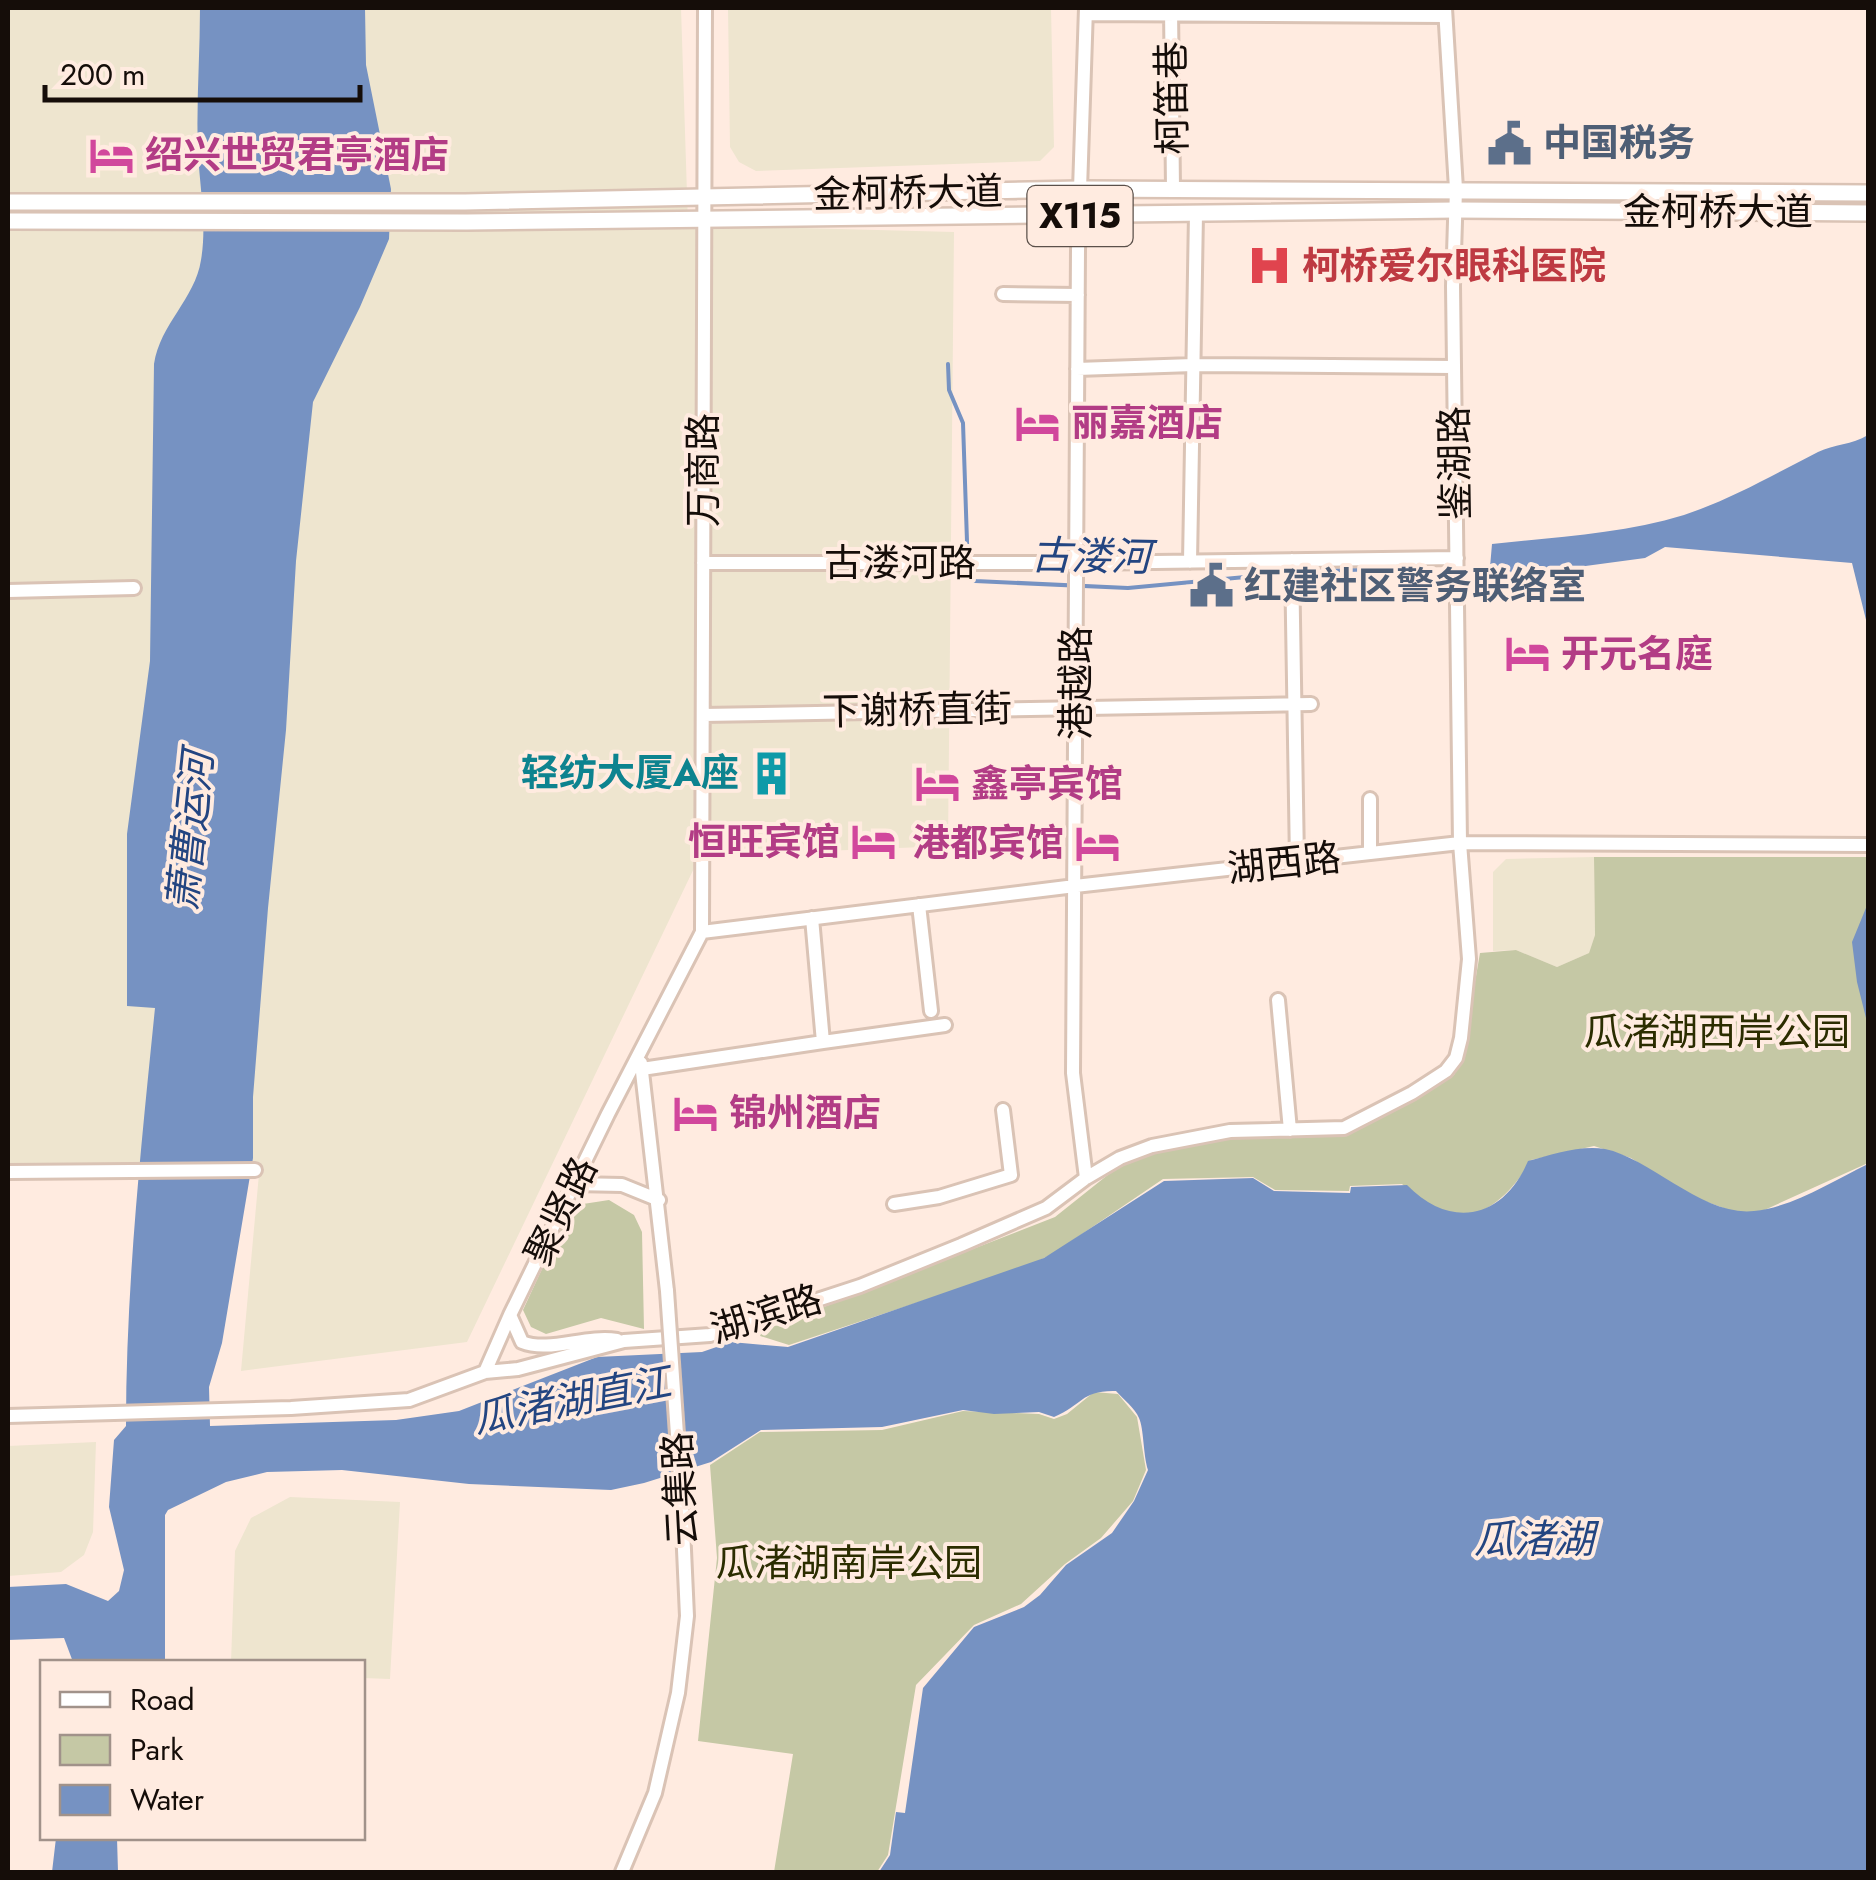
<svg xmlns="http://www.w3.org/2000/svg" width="1876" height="1880" font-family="Jost,'Noto Sans SC',sans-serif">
<rect width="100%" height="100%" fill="#ffebe0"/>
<path fill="#eee5cf" d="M8,8H681L688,225L954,232L948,846L704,856L697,862L467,1342L241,1371L260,1163H8Z
M728,8H1051L1054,147L1040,161L756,171L739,162L730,147Z
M1594,857L1595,935L1589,953L1557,967L1516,950L1493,951V872L1506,859Z
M96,1442L93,1532L84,1555L61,1572L8,1576V1446Z
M290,1497L400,1502L390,1679L363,1678L362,1662H231L235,1551L251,1518Z"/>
<path fill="#c5c8a5" d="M1594,857H1868V1163L1749,1217L1690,1196L1631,1158L1594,1146L1531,1160C1510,1197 1471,1235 1427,1206C1418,1200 1410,1191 1402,1184L1350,1186L1349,1191L1275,1190L1253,1177L1163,1179L1054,1253L1028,1266L789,1345L754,1334L1055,1217L1124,1162L1168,1146L1231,1136L1346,1133L1454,1075L1462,1057L1480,953L1516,950L1557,967L1589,953L1595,935Z
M609,1200L634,1215L642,1232L644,1329L601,1318L546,1334L531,1327L523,1310L567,1215L583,1204Z
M1094,1392L1118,1394L1137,1417L1146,1470L1133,1501L1101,1538L1065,1564L1021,1604L974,1625L916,1685L888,1855L877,1872H774L793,1754L698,1741L717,1558L710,1465L760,1432L882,1430L963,1411L1039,1414L1054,1419L1067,1414Z"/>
<path fill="#7692c2" d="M200,8H365L366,65L391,189L389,239L360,307L313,402L296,561L286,730L268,908L253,1097V1158L222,1343L209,1387L210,1426L396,1420L459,1411L597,1357L702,1352L731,1342L788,1347L1044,1258L1164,1181L1253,1178L1274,1191L1350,1193L1351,1187L1407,1185C1451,1230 1503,1219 1528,1161C1552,1155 1579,1145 1605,1149C1650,1158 1704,1217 1754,1211C1793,1207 1833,1181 1868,1164V1872H879L890,1855L896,1812L905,1813L923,1688L974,1627L1024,1607L1040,1595L1066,1565L1112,1533L1134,1501L1148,1470C1143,1454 1144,1429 1139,1418C1135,1408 1123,1399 1116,1391C1081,1390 1083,1405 1054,1417L1039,1412L994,1414L963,1410L882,1427L761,1430L711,1462L644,1483L611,1490L469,1484L342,1470L267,1472L226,1482L168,1510L165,1515V1662H73L64,1638L8,1640V1587L66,1584L108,1601L119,1591L124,1570L109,1507L114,1440L126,1426C126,1286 141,1147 155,1008L127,1006V834L150,661L154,364C160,324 195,299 201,260C207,225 200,189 198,153C196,105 200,56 200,8Z
M1868,435V628L1852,563L1665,547L1645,558L1489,579L1492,544C1556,537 1622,534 1684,515C1732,499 1773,475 1818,452C1834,444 1852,445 1868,435Z
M1868,903V1026L1857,982L1852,942Z
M56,1838H117L118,1872H52Z"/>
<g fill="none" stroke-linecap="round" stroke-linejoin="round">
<path stroke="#7692c2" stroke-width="4" d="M948,364L949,390L963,423L968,571L975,581L1128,588L1287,573
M1296,572L1428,567"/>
<defs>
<path id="minor" d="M1171,8L1173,189
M1086,14L1445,16
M1003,294L1078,295
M1077,369L1193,365L1454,367
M1292,560L1297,861
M1190,562L1196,214
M703,563H1076L1457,558
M8,591L134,588
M703,715L1311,704
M1370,799V853
M919,905L931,1011
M702,932L1075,886L1460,843L1868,845
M1278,1000L1290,1130
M823,1042L945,1025
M641,1063L667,1291
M642,1069L823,1042L812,918
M8,1172L255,1170
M1086,1178L1073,1073L1078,250L1086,8
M574,1184L622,1185L659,1200
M894,1204L939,1197L1011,1175L1003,1110
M510,1315L522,1342C549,1353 585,1335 617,1340
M485,1372L510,1315L608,1114L702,932L705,8
M8,1416L291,1408L409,1400L485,1372L518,1369L624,1341L710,1335L860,1286L961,1245L1046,1208L1086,1178L1120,1158L1152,1146L1230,1131L1344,1128L1412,1093L1446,1071L1456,1058L1461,1038L1469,959L1460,843L1453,286L1456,189L1445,8
M622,1872L655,1793L678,1693L687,1616L682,1506"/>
<path id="major" d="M8,202H465L1080,189L1868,193
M8,221L467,222L1456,210L1868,213"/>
</defs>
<use href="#minor" stroke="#dac3b5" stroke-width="18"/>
<use href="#major" stroke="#dac3b5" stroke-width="20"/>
<use href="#minor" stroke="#fff" stroke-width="12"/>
<use href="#major" stroke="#fff" stroke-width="15"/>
<defs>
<path id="minor-bridge" d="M667,1291L682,1506"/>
</defs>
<use href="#minor-bridge" stroke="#dac3b5" stroke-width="18" stroke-linecap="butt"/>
<use href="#minor-bridge" stroke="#fff" stroke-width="12"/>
</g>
<defs>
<symbol id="civic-bare" viewBox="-9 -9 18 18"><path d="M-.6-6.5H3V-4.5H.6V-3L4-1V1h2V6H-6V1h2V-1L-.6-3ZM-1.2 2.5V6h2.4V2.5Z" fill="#5c6f8a" stroke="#ffebe0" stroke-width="2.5" paint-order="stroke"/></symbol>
<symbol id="hotel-bare" viewBox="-9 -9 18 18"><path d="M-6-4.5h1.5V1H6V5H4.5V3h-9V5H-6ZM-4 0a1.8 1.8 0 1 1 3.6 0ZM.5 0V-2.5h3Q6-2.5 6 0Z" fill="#d1479c" stroke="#ffebe0" stroke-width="2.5" paint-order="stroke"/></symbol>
<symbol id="hospital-bare" viewBox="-9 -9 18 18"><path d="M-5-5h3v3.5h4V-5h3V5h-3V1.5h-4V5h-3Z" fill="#e0444e" stroke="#ffebe0" stroke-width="2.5" paint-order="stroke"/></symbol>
<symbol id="building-bare" viewBox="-9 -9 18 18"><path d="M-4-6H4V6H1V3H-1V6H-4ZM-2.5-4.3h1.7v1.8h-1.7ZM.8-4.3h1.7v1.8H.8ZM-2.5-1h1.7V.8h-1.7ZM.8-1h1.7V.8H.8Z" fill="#0f9aa8" stroke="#ffebe0" stroke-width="2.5" paint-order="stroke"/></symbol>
</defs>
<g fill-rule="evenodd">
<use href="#civic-bare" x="1478" y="112" width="63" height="63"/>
<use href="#hotel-bare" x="80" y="124" width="63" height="63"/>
<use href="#hospital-bare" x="1238" y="234" width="63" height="63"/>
<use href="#hotel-bare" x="1006" y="392" width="63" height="63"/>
<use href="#civic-bare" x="1180" y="554" width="63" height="63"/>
<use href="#hotel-bare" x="1496" y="622" width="63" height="63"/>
<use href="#building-bare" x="740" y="742" width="63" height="63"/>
<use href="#hotel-bare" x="906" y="752" width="63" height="63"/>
<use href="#hotel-bare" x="842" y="810" width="63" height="63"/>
<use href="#hotel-bare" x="1066" y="812" width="63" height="63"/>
<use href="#hotel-bare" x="664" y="1082" width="63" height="63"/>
</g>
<g text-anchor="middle" stroke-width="8" stroke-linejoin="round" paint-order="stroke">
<rect fill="#ffebe0" stroke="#5b504a" stroke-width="2.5" x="1027.5" y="186" width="105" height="60" rx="8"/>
<g font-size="35" font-weight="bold" fill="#150d09">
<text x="1080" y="228">X115</text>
</g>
<g font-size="38" fill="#150d09" stroke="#ffebe0">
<text transform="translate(1172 98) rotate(-91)" y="13">柯笛巷</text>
<text transform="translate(908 193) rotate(-1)" y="13">金柯桥大道</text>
<text x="1718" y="225">金柯桥大道</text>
<text transform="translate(1455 463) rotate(-91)" y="13">鉴湖路</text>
<text transform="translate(703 470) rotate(-90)" y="13">万商路</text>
<text x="900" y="576">古溇河路</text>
<text transform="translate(1076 683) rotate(-90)" y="13">港越路</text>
<text transform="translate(917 710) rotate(-1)" y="13">下谢桥直街</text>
<text transform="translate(1284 863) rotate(-6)" y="13">湖西路</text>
<text transform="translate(561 1211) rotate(-64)" y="13">聚贤路</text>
<text transform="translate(766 1314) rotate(-17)" y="13">湖滨路</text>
<text transform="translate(680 1489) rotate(-93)" y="13">云集路</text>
</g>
<g font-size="38" font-weight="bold" fill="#4e5e75" stroke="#ffebe0" text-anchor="start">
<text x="1543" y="156">中国税务</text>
<text x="1244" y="599">红建社区警务联络室</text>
</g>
<g font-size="38" font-weight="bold" fill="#b23c85" stroke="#ffebe0" text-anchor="start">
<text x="145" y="168">绍兴世贸君亭酒店</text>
<text x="1071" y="436">丽嘉酒店</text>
<text x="1561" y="667">开元名庭</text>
<text x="971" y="797">鑫亭宾馆</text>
<text x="840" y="855" text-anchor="end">恒旺宾馆</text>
<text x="1064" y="856" text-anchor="end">港都宾馆</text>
<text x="729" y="1126">锦州酒店</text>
</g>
<g font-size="38" font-weight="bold" fill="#be3a42" stroke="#ffebe0" text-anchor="start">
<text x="1302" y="279">柯桥爱尔眼科医院</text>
</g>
<g font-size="38" font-weight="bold" fill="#0d838f" stroke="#ffebe0" text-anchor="end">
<text x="739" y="786">轻纺大厦A座</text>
</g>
<g font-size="38" fill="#2b2d00" stroke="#ffebe0">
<text x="1717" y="1045">瓜渚湖西岸公园</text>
<text x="849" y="1576">瓜渚湖南岸公园</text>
</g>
<g font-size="40" font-style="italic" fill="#234581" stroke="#ffebe0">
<text transform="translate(1091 556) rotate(1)" y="14">古溇河</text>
<text transform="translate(190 831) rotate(-84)" y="14">萧曹运河</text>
<text transform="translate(572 1400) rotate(-11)" y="14">瓜渚湖直江</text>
<text x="1534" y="1553">瓜渚湖</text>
</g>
</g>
<rect width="1876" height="1880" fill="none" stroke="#150d09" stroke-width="20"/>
<rect x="40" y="1660" width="325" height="180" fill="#ffebe0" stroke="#a1928a" stroke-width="2.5"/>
<rect x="60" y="1692" width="50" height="15" fill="#ffffff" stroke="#a1928a" stroke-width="2.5"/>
<text x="130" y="1710" font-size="30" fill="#150d09">Road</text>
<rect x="60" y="1735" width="50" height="30" fill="#c5c8a5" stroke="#a1928a" stroke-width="2.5"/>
<text x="130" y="1760" font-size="30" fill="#150d09">Park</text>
<rect x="60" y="1785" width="50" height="30" fill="#7692c2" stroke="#a1928a" stroke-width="2.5"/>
<text x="130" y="1810" font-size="30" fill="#150d09">Water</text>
<path d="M45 85v15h315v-15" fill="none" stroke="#150d09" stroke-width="5"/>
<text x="60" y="85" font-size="30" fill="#150d09" stroke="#ffebe0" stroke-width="8" paint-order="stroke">200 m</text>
</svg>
